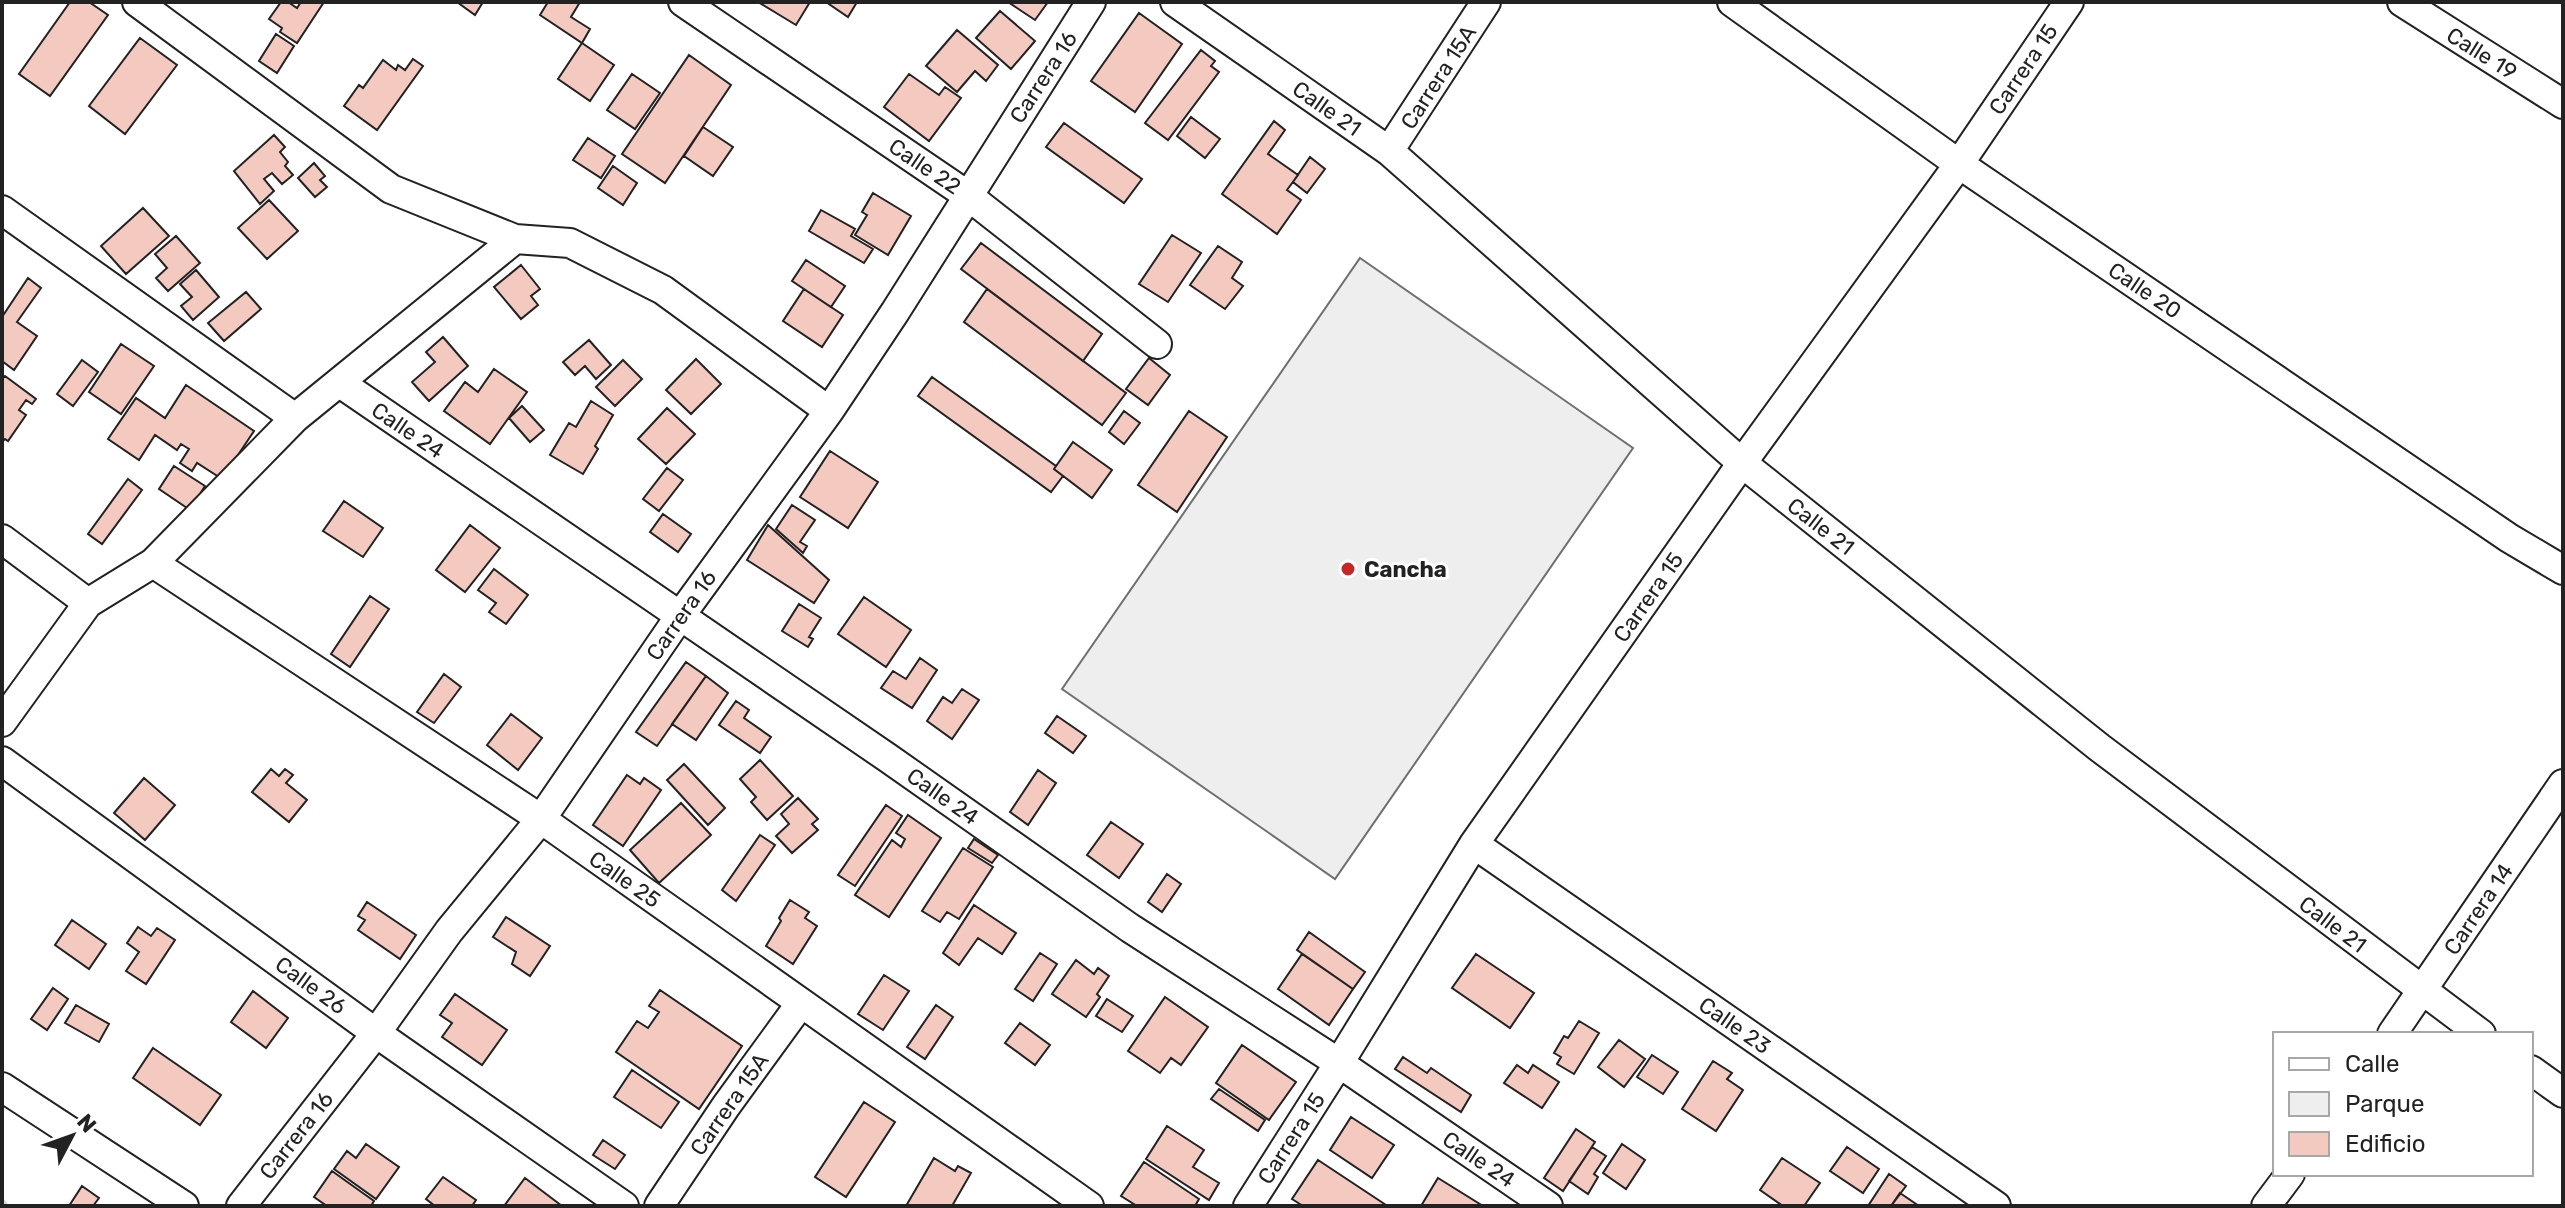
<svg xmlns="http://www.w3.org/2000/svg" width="2565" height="1208" font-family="Rubik,sans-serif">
<rect width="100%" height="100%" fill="#fff"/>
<path fill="#eee" stroke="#6f6f6f" stroke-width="2" d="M1360,258L1633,448L1335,879L1062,689Z"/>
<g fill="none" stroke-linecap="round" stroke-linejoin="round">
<path stroke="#d9d9d9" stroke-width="10" d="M2,1204L3,1206"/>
</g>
<path fill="#f3c9c0" stroke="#222" stroke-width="2" d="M70,2H89L108,15L50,96L19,74Z
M281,2H288L297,8L301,2H324L297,43L280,32L282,28L269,19Z
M457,2H483L475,15Z
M548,2H580L571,17L590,29L582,43L540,15Z
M758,2H810L796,25Z
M826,2H857L848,17Z
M1008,2H1048L1035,20Z
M1000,11L1035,41L1011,69L976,38Z
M1139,13L1182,44L1135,112L1091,81Z
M957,30L998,65L986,81L975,71L957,92L926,66Z
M276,34L294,46L277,73L259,61Z
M140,38L177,65L125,134L89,106Z
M582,43L614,65L590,101L558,79Z
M1201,50L1215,61L1211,66L1219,72L1168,140L1145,123Z
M689,55L731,85L665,183L622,154Z
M413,59L423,66L377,130L344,106L359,85L363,88L383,60L396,70L398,65L405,70Z
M632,74L660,93L635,129L607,110Z
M909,74L939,95L945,87L961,98L929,141L884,107Z
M1191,117L1220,139L1205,158L1177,136Z
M1274,121L1285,130L1268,154L1298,175L1287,190L1301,200L1277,234L1222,194Z
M1064,123L1142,179L1124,203L1046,147Z
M703,127L733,147L713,176L684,156Z
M274,135L285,147L280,152L288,162L285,166L293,175L282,184L272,173L264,179L274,191L260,204L234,171Z
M588,138L615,156L601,178L573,160Z
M1310,157L1325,169L1307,193L1293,182Z
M314,163L325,176L320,180L327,187L315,197L298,178Z
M613,166L637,183L623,205L598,188Z
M873,193L911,216L888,255L855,235L867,215L862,212Z
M269,200L298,231L267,259L238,228Z
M143,208L169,236L126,274L101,246Z
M821,210L855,229L851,236L873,249L864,263L809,231Z
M1172,235L1201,253L1168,302L1139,284Z
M176,236L200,263L168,291L156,278L167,268L155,254Z
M981,243L1102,334L1083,361L961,269Z
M1218,246L1242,262L1232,278L1243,286L1225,309L1190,285Z
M806,260L845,286L831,307L792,281Z
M521,265L540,289L531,296L538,305L521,319L494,287Z
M196,270L219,297L193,320L181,306L192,297L180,284Z
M28,278L41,288L17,322L37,336L14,370L2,361V317Z
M804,289L843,315L822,347L783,321Z
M987,289L1126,393L1102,425L964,322Z
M246,292L261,309L224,341L208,323Z
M443,337L468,366L429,401L412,382L435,362L426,352Z
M589,340L611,365L596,379L585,366L575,375L563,362Z
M121,344L154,366L121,414L89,392Z
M1149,358L1170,375L1148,405L1126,389Z
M696,359L721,384L691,414L666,390Z
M82,360L98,372L73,406L57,394Z
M623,360L642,379L615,406L596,387Z
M494,369L527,392L490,444L444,411L465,382L478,392Z
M5,376L36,399L32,404L26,400L19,410L26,415L8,441L5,439L2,442V379Z
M932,377L1056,466L1054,469L1063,476L1051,492L918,396Z
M186,385L254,431L222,479L197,463L192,471L180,463L189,449L181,444L177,450L155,435L139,460L108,439L136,398L165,418Z
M591,401L613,415L595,446L598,449L583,474L550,455L569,423L576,427Z
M522,406L544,430L530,442L509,418Z
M667,408L695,434L666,464L638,439Z
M1124,411L1140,423L1124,444L1109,432Z
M1189,411L1227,437L1177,512L1138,485Z
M1073,442L1112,470L1092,498L1054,469Z
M830,451L878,482L848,528L800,497Z
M174,466L205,486L190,510L159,489Z
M667,468L683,480L659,511L643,499Z
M128,479L142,490L102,544L88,534Z
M344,501L383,528L363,557L323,531Z
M792,505L815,520L800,542L807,546L803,553L776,529Z
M663,514L691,534L678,552L650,532Z
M470,525L500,548L465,592L436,570Z
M768,525L829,580L814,603L747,560Z
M494,569L528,595L506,624L489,612L496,603L478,590Z
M370,596L389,609L350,667L331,654Z
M864,597L911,630L886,667L838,634Z
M799,604L821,618L809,637L813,639L808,647L782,631Z
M920,658L937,670L912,708L881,688L893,671L906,679Z
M686,662L706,676L657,746L636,732Z
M444,674L461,687L434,723L417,712Z
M706,676L728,693L696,740L672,724Z
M962,689L979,700L952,739L927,721L943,697L952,703Z
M736,701L749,710L744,718L771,737L760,753L719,725Z
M511,714L542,738L518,770L487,745Z
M1057,716L1086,736L1073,753L1045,733Z
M760,760L793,796L767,820L751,802L756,797L740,779Z
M684,764L725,808L708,825L667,780Z
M271,769L279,776L285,769L293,775L286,783L307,800L289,822L252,792Z
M1038,770L1056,783L1028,825L1010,812Z
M627,775L640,784L644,778L661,790L623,846L593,825Z
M144,778L175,805L145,840L114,813Z
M798,798L818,819L812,824L818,830L792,853L776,836L789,824L781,814Z
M681,803L711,835L659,883L630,850Z
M886,805L902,816L855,886L838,875Z
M908,815L941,838L889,917L855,895L892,840L901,847L905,839L896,833Z
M1111,822L1143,844L1119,878L1087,855Z
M760,835L775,845L736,901L722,890Z
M974,839L998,855L992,863L968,848Z
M963,848L993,867L959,919L947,912L940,922L922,911Z
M1167,874L1181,884L1162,912L1148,902Z
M790,900L809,912L805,918L817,926L793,964L766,946L781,921L779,918Z
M367,902L416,935L400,959L358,930L365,920L358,916Z
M974,905L1016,933L1002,954L978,938L959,965L943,953Z
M506,917L550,946L530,976L512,964L516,952L493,937Z
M72,920L106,944L89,969L55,945Z
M138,927L151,936L157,928L175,940L146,984L126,971L139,952L127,943Z
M1309,932L1365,972L1353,989L1297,950Z
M1040,953L1057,964L1033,1001L1015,989Z
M1302,954L1353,989L1329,1025L1278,989Z
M1476,954L1534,993L1510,1028L1452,988Z
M1076,960L1094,974L1098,968L1109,976L1097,994L1100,997L1086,1017L1052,994Z
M884,975L909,991L883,1030L858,1014Z
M53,988L68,999L47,1030L31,1019Z
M660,990L742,1046L699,1109L616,1052L637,1021L648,1028L659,1012L649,1006Z
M253,991L288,1018L266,1048L231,1022Z
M455,994L507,1030L482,1065L442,1037L452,1023L440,1015Z
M1165,997L1208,1027L1181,1065L1171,1058L1160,1073L1128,1051Z
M1107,999L1133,1016L1122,1032L1096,1016Z
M76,1005L109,1024L99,1042L65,1023Z
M936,1005L953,1017L925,1059L907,1047Z
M1579,1021L1599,1033L1574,1074L1557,1064L1561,1057L1554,1053L1564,1036L1568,1038Z
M1020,1023L1050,1045L1035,1065L1005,1043Z
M1619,1040L1645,1059L1624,1087L1598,1067Z
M1242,1045L1296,1082L1269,1120L1216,1083Z
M153,1048L221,1095L200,1125L133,1078Z
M1652,1055L1678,1072L1663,1094L1637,1077Z
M1403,1057L1427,1073L1431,1068L1471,1095L1461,1112L1395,1069Z
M1713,1061L1732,1073L1727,1079L1743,1090L1716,1131L1682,1109Z
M1517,1065L1528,1073L1533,1065L1559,1082L1542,1108L1504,1083Z
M632,1070L679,1102L661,1128L614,1097Z
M1219,1089L1265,1120L1258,1131L1211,1099Z
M864,1102L895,1122L846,1197L815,1177Z
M1351,1117L1394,1145L1372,1178L1330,1150Z
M1167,1126L1204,1150L1193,1167L1219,1183L1209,1200L1146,1159Z
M1576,1129L1595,1142L1563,1191L1544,1178Z
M603,1140L625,1155L615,1169L593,1155Z
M366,1144L399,1167L376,1199L334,1169L347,1151L356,1158Z
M1622,1144L1645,1160L1626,1189L1603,1173Z
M1592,1147L1606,1156L1594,1174L1598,1177L1588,1194L1569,1181Z
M1847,1147L1879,1169L1863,1193L1830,1171Z
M934,1158L955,1171L958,1166L971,1173L952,1206H906Z
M1782,1158L1820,1183L1804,1206H1783L1760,1190Z
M1318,1160L1386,1205V1206H1303L1292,1199Z
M1144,1162L1199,1199L1195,1206H1137L1121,1196Z
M332,1171L374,1201L371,1206H327L314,1197Z
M1889,1174L1906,1186L1891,1206H1868Z
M443,1177L476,1200L472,1206H435L426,1199Z
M525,1178L562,1206H504Z
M1438,1178L1483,1206H1421Z
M82,1186L99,1198L93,1206H69Z
M1900,1193L1919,1206H1891Z"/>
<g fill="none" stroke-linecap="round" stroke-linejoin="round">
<defs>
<path id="street" d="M137,2L391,189L515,239L570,243L663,290L829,411
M683,2L967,195L1157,344
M1175,2L1389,151L1742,463L2100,748L2481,1034
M1732,2L1959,164L2509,538L2563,570
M2402,2L2563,104
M1389,151L1486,2
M2,210L295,418
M340,383L888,758L1130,928L1339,1063L1548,1206
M2,539L88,603
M153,563L541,819L1089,1206
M2,722L88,603L153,563L295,418L515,239
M2,761L376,1033L624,1206
M1474,844L1996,1206
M2392,1034L2563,784
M2531,1070L2563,1093
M2,1087L184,1206
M241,1206L376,1033L449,931L541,819L680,616L829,411L895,312L1091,2
M659,1206L726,1106L801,1003
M1248,1206L1339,1063L1474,844L1742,463L1959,164L2069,2
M2266,1206L2290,1174"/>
</defs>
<use href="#street" stroke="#222" stroke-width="32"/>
<use href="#street" stroke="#fff" stroke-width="28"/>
</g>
<circle fill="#c62828" stroke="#fff" stroke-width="3" cx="1348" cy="569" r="8"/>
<g text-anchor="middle" stroke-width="6" stroke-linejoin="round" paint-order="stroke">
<g font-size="22" fill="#222" stroke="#fff">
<text transform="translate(2482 53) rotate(32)" y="8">Calle 19</text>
<text transform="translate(2023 69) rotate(-56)" y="8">Carrera 15</text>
<text transform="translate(1043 77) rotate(-57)" y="8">Carrera 16</text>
<text transform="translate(1438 77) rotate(-57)" y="8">Carrera 15A</text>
<text transform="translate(1327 108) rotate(35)" y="8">Calle 21</text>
<text transform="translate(925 166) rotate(34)" y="8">Calle 22</text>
<text transform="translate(2145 290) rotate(34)" y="8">Calle 20</text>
<text transform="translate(408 430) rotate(34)" y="8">Calle 24</text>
<text transform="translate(1821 526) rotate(38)" y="8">Calle 21</text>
<text transform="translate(1648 597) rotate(-55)" y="8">Carrera 15</text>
<text transform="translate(681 615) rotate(-55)" y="8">Carrera 16</text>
<text transform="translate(943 796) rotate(35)" y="8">Calle 24</text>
<text transform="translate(625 879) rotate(35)" y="8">Calle 25</text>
<text transform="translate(2478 909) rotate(-56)" y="8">Carrera 14</text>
<text transform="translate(2333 924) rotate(37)" y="8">Calle 21</text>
<text transform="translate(311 985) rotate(36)" y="8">Calle 26</text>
<text transform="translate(1735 1025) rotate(35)" y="8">Calle 23</text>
<text transform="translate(729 1104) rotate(-55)" y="8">Carrera 15A</text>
<text transform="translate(296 1135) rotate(-52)" y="8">Carrera 16</text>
<text transform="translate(1291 1138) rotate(-57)" y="8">Carrera 15</text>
<text transform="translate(1479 1159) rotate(34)" y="8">Calle 24</text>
</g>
<g font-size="22" font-weight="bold" fill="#222" stroke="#fff" text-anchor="start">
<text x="1364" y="577">Cancha</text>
</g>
</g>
<rect width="2565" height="1208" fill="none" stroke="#222222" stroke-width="8"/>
<rect x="2273" y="1032" width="260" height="144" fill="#ffffff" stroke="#a7a7a7" stroke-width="2"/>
<rect x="2289" y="1058" width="40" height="12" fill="#ffffff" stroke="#a7a7a7" stroke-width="2"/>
<text x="2345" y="1072" font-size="24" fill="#222222">Calle</text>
<rect x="2289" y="1092" width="40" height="24" fill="#eeeeee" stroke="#a7a7a7" stroke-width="2"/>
<text x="2345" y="1112" font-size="24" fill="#222222">Parque</text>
<rect x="2289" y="1132" width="40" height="24" fill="#f3c9c0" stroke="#a7a7a7" stroke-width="2"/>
<text x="2345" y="1152" font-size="24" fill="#222222">Edificio</text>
<g transform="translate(72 1136) rotate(49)" stroke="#ffffff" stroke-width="6" paint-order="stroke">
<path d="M0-6L14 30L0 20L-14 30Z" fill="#222222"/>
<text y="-12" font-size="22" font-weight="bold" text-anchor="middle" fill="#222222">N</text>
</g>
</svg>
